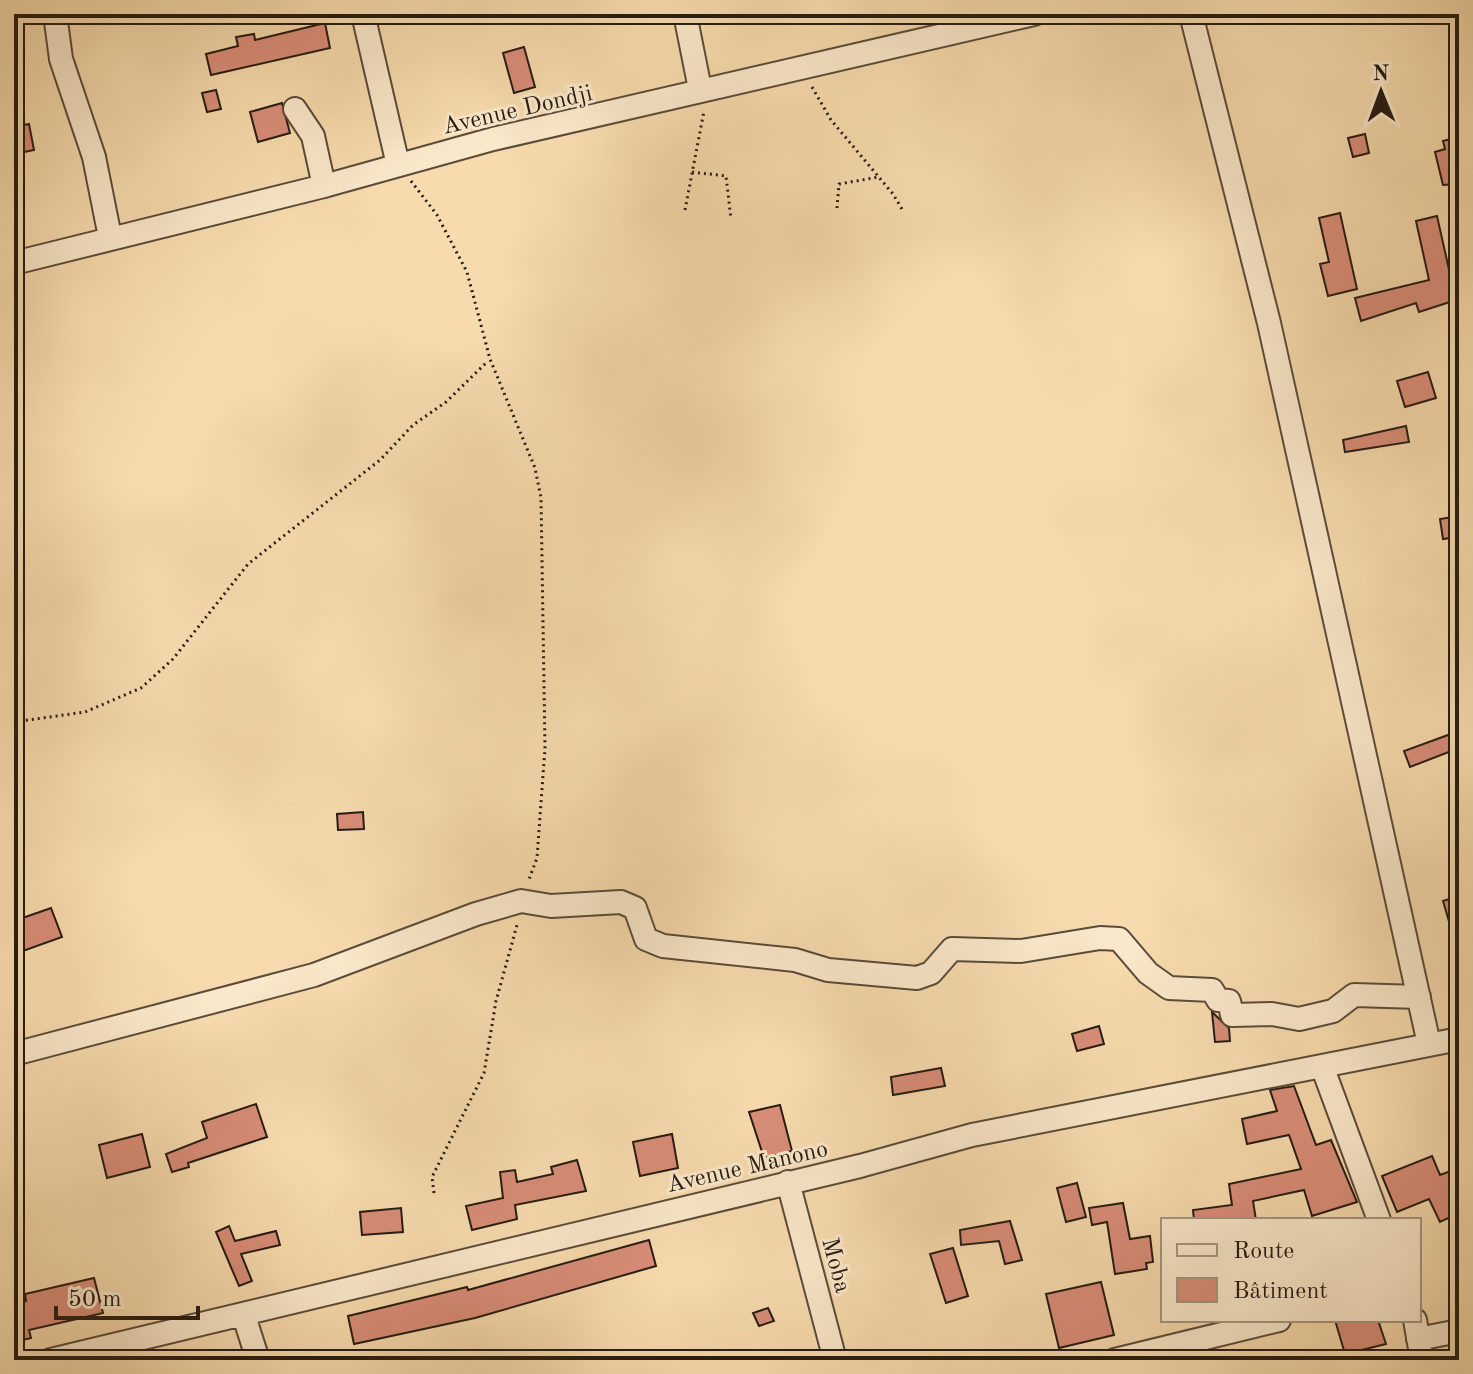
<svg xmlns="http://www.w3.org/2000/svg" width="1473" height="1374" font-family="'Old Standard TT',serif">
<rect width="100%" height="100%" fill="#f7dbae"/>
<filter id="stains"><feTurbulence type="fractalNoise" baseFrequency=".0025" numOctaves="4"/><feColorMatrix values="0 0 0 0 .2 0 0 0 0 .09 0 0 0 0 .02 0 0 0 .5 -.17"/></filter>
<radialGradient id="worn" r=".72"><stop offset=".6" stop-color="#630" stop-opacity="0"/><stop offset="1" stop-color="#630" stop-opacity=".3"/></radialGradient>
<path fill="#d98d78" stroke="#251b13" stroke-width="2" d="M325,23L330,48L211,75L206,54L238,46L236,37L254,34L255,40Z
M524,47L535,87L514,93L503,53Z
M216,90L221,109L207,112L202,93Z
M282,103L290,133L258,142L250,112Z
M29,124L34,150L19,153L14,127Z
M1365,134L1369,153L1353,157L1348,138Z
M1459,137V184L1443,185L1435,152L1445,149L1443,141Z
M1340,213L1357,289L1328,296L1320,264L1329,262L1319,218Z
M1437,216L1450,274L1454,273L1459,291L1455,294L1456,300L1419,312L1416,303L1361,321L1355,298L1429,280L1416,221Z
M1428,372L1436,398L1405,407L1397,381Z
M1406,426L1409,442L1345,452L1343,440Z
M1459,516L1457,537L1443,539L1440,519Z
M1459,731V748L1410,767L1404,751Z
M363,812L364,829L338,830L337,814Z
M1459,896V941L1455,942L1443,901Z
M51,908L62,937L23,951L14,921Z
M1212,1012L1229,1028L1230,1041L1215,1042Z
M1099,1026L1104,1044L1077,1051L1072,1034Z
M941,1068L945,1086L893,1095L891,1077Z
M1294,1086L1316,1145L1331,1140L1357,1202L1312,1216L1304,1190L1253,1201L1256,1220H1194L1193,1210L1232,1205L1229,1184L1301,1169L1289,1135L1247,1144L1242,1119L1277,1111L1270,1090Z
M256,1104L267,1137L188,1163L189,1167L172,1172L166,1154L207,1138L202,1122Z
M780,1105L792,1151L764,1158L749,1112Z
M142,1134L150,1167L107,1178L99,1145Z
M672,1134L678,1168L640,1176L633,1142Z
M1432,1156L1440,1175L1459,1168V1213L1440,1222L1429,1199L1397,1212L1382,1176Z
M577,1160L586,1191L515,1205L517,1219L472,1230L466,1206L503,1198L500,1172L515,1170L517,1182L553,1174L551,1167Z
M1077,1183L1086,1217L1066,1222L1057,1188Z
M1123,1203L1130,1239L1150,1236L1153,1262L1146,1263L1147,1269L1115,1274L1107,1222L1092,1225L1089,1208Z
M401,1208L403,1232L362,1235L360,1212Z
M1010,1221L1022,1260L1005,1264L999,1241L961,1245L960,1230Z
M229,1226L235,1241L276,1231L280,1245L241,1254L252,1281L239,1286L216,1232Z
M649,1240L656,1266L475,1318L354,1344L348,1316L467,1287L468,1290Z
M953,1248L968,1296L946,1303L930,1254Z
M94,1278L103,1313L29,1330L31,1338L14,1342V1291H19L22,1302L26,1301L25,1294Z
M1101,1282L1114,1335L1059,1348L1046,1294Z
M768,1308L774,1321L759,1326L753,1313Z
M1335,1320H1378L1386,1344L1345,1354Z"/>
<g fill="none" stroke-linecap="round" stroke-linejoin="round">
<defs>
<path id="minor" d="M55,14L61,59L94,157L110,237
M363,14L398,165
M685,14L700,89
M1191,14L1269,323L1429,1044
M295,109L313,136L324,186
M14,263L324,186L493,139L1034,14
M14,1054L314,975L476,914L521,901L551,906L621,902L635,908L646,939L663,946L795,960L828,970L917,978L931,973L952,949L1021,951L1100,938L1119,939L1148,973L1169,988L1212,990L1218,1000L1229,1001L1232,1015L1272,1014L1299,1019L1333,1011L1354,995L1419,997
M1322,1066L1379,1220
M788,1182L835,1360
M244,1316L258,1360
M1415,1320L1422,1360
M1418,1339L1459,1331
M51,1360L860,1166L972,1135L1459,1039
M1115,1360L1279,1320"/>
</defs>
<use href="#minor" stroke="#5a4b3a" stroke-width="26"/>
<path stroke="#251b13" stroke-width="3" stroke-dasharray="2 4" stroke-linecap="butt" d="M812,87L831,120L893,194L902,209
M692,172L726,176L731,219
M411,181L437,215L467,272L490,359L535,468L541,498L545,748L537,858L528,882
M837,208L839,184L879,177
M685,210L704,111
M14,722L85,712L141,688L173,659L248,564L380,460L413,425L446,402L488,361
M434,1193L432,1177L484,1073L496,1001L517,925"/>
<use href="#minor" stroke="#fae8ca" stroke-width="22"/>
</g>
<g text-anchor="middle" stroke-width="6" stroke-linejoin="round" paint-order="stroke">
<g font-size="24" fill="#251b13" stroke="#fae8ca">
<text transform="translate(517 109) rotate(-13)" y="8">Avenue Dondji</text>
<text transform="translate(747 1166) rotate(-13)" y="8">Avenue Manono</text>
<text transform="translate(837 1265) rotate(75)" y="8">Moba</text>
</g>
</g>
<rect width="1473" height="1374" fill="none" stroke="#f7dbae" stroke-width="48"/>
<rect x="16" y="16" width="1441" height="1342" fill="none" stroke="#251b13" stroke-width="4"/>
<rect x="24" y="24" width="1425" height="1326" fill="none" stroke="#251b13" stroke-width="2"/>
<rect x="1161" y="1218" width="260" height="104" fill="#fae8ca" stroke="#a59681" stroke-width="2"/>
<rect x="1177" y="1244" width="40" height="12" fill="#fae8ca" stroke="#a59681" stroke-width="2"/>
<text x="1233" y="1258" font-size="24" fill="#251b13">Route</text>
<rect x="1177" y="1278" width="40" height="24" fill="#d98d78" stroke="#a59681" stroke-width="2"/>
<text x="1233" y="1298" font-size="24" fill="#251b13">Bâtiment</text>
<g transform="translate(1381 92) rotate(359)" stroke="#fae8ca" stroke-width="6" paint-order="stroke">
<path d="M0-6L14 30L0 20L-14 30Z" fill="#251b13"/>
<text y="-12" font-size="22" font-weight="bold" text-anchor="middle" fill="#251b13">N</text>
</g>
<path d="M56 1306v12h142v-12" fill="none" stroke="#251b13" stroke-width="4"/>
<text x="68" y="1306" font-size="24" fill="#251b13" stroke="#fae8ca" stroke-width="6" paint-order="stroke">50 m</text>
<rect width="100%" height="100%" filter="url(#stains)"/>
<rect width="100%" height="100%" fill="url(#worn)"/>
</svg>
